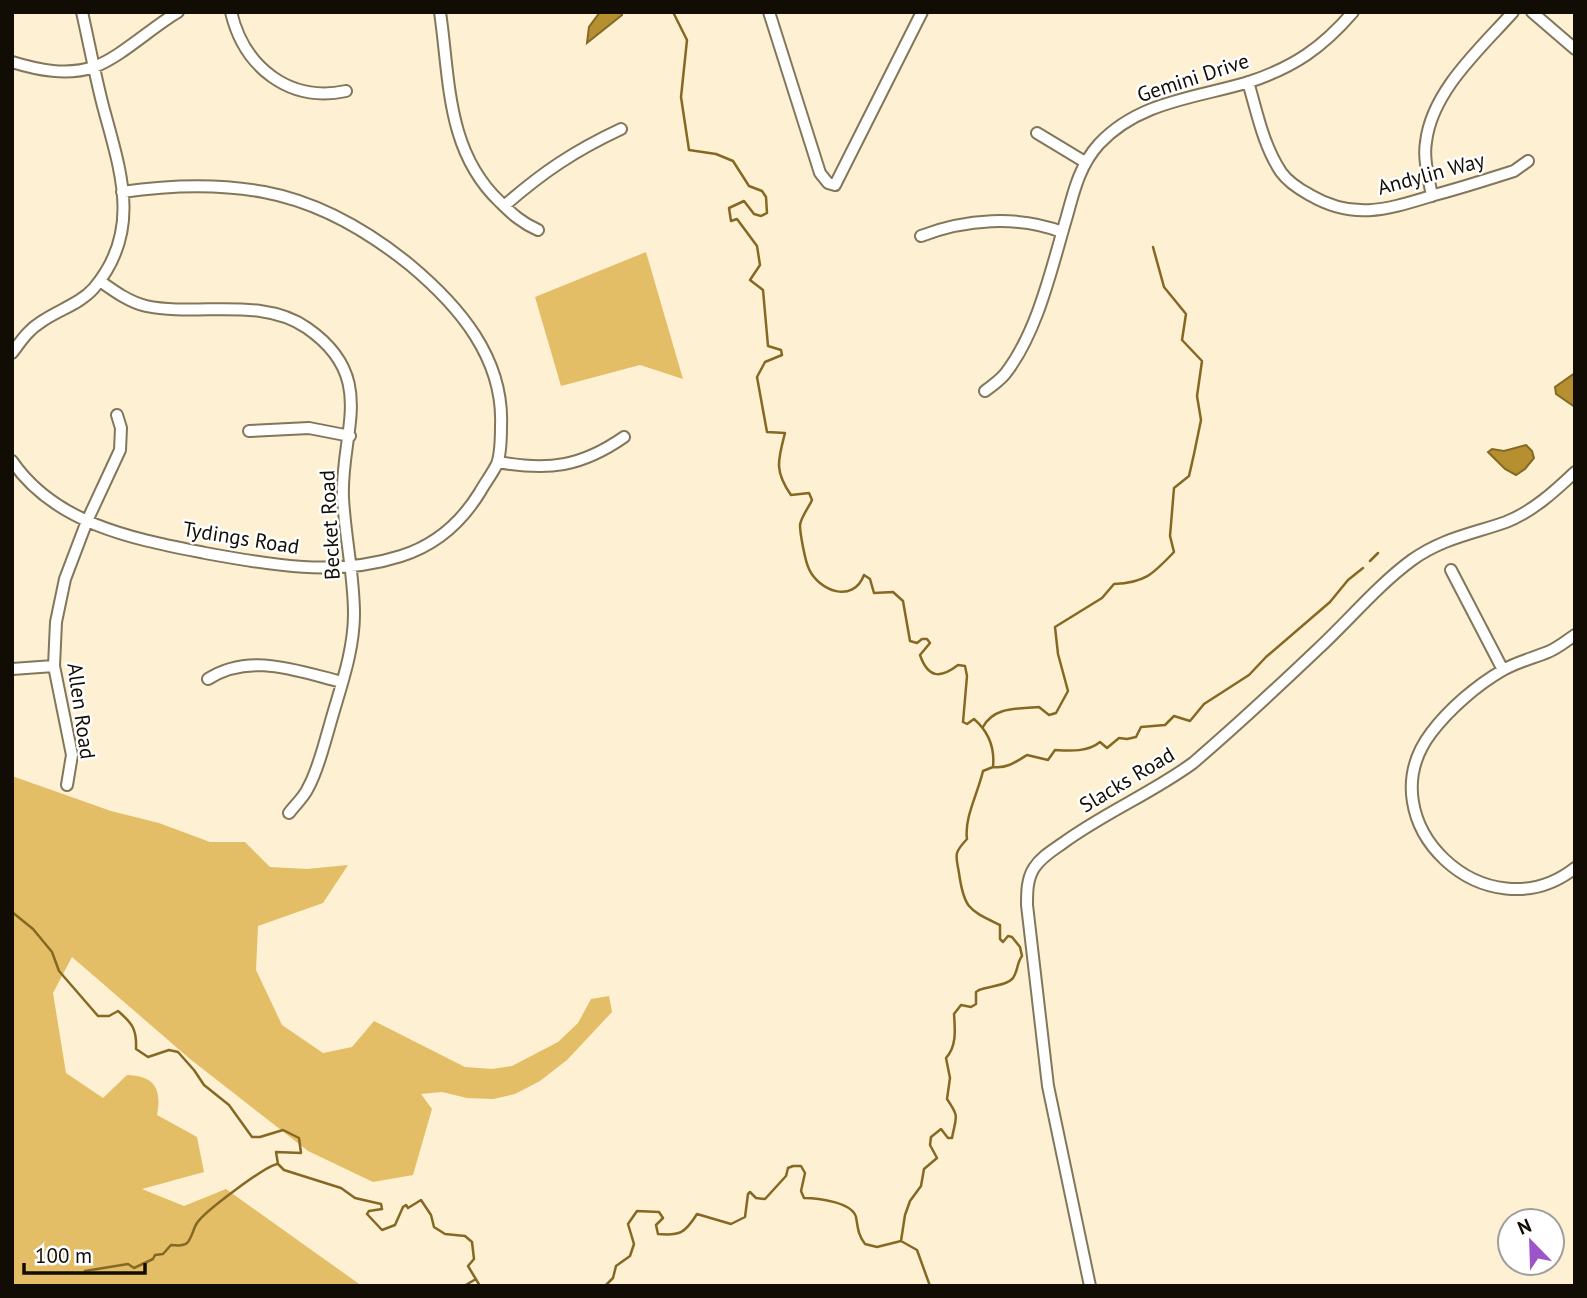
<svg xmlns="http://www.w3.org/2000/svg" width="1587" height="1298" font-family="'PT Sans',sans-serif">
<rect width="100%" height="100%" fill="#fef0d2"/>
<path fill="#e4be66" d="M646,252L683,379L640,365L561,386L535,297Z
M12,776L111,811L159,823L210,842H245L270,867L307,869L348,865L323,903L258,926L256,970L282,1025L323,1053L352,1047L374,1021L465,1067L492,1069L512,1066L558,1042L578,1023L591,999L609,996L612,1012L567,1060L540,1081L515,1094L493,1099L467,1098L442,1092L421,1094L432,1109L413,1175L373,1182L308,1151L190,1059L72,957L53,993L66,1073L103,1098L127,1075C155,1076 162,1089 157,1115L197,1137L204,1172L142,1189L184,1206L226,1189L362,1286H12Z"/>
<path fill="#b58f30" stroke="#846823" stroke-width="2" d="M600,12H622V15L587,43L589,27Z
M1575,373V407L1556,394L1555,387Z
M1526,445L1532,451L1534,458L1525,469L1516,475L1505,469L1488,452L1492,449L1504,451Z"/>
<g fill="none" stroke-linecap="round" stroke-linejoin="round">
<path stroke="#846823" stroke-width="2.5" d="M673,12L687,40L681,97L689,150L716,154L733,161L749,186L762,191L766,197L767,213L761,216L754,214L744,201L729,208L731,221L737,219L757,246L760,265L750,280L763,290L768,346L781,350L782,355L765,362L757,377L767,432L785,433C778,460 774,471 791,495L809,493L812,500C809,507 801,517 800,525C800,533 805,561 809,569C819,591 853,604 864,575L870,579L874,593L893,592L903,601L910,641L917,643L922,639H927L930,643L920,655C928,678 940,679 958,665L965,666L967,676L963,722L967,724L974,719C989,732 995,747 993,767L983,771C978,793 964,818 967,839C953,854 956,855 959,873C964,909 969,910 1000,925V939L1003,942L1008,936L1012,937L1020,947L1022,956C1017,962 1018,971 1013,978C1007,986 988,986 979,990L976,992V1004L971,1007L961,1005L954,1014C955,1029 957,1046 946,1058L950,1078L947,1099C960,1118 956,1116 952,1138H948L941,1129L931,1137L930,1145L937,1158L924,1169L921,1186L910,1201L905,1215L901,1241
M1370,561L1378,553
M983,727C994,706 1019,709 1039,707L1049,715L1056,713L1068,691L1058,654L1055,627L1102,598L1114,584C1145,583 1153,574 1174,552L1170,536L1174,488L1189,476L1194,454L1201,420L1197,396L1202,361L1182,340L1186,314L1164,287L1153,247
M993,767C1006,769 1016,762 1027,755L1048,760L1055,750C1071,751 1088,752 1100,742L1107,748L1119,738L1127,739L1136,737L1141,727L1165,725L1174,716L1190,721L1204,704L1249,675L1266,657L1330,602L1348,580L1363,568
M12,912L33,929L52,952L59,971L98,1016H109L118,1011C132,1023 137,1029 136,1049L148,1057L169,1050L178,1052L194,1070L204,1085L229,1105L252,1137H260L283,1130L299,1138L301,1153L276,1152L278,1164L284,1170L341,1188L355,1198L381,1204L382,1209L369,1211L367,1214L382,1230L395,1225L403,1207L406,1205L408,1208L421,1200L431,1215L434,1227L445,1234L465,1236L472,1242L474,1259L468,1266L480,1286
M85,1271L128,1264L134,1268L153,1259L155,1255L163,1254L171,1245C176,1245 182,1247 187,1243C192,1238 193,1229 197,1223C204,1212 266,1165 278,1164
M464,1286L476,1279
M605,1286L613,1278L616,1266L630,1256L634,1244L628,1224L637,1211L659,1212L663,1218L656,1225L658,1234C680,1236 685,1233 697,1214L731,1224L745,1217L748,1194L750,1192L756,1198L765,1199L786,1176L788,1168L793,1166H801L805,1173L801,1191L804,1198C817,1198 852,1202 856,1217C858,1228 858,1235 865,1244L877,1247L901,1241L917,1250L930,1286"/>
<defs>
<path id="minor" d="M231,12C244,67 289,103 346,91
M440,12C450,80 446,151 500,202C512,214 522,223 538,230
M769,12L820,173L828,183L835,185L922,12
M1532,12L1575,49
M12,62C38,70 67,76 94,67C121,57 152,27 178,12
M1248,82C1257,112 1263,145 1281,172C1288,182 1299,189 1310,195C1356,222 1391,208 1438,194C1464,187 1489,179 1514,171L1528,161
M1037,133L1085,162
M1432,196C1429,179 1423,159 1426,142C1432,91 1480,49 1513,12
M504,206C543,172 574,151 621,129
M921,236C965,219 1018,215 1062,232
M100,281C114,291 129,302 146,306C197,317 262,296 307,328C379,378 340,432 343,498C345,537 354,575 354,614C354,653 339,691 329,728C323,748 318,770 308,788C304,797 295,805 289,813
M12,353C21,341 28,330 41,322C58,310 80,304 94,288C143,230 120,170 103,106C95,75 89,43 82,12
M985,391C992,386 1000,380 1005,374C1038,332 1052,266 1067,216C1074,190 1080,165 1099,144C1139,101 1196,98 1249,82C1294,67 1322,48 1353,12
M249,431L309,428L350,436
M12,461C56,525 135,539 205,553C270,565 336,577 401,556C436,545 461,523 480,492C485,483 492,474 497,464C501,453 501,437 501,426C504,358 459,306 410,265C368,231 318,202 264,192C216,183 170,185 122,192
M498,462C548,471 581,467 624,437
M1451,570L1503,670
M1575,635C1566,641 1558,648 1548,652C1533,658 1517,662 1503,670C1477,685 1449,709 1431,733C1364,822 1487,937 1575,868
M12,669L54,666
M208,679C250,652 297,671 342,682
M67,785L72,755L54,666L56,622L65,579L87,521L120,450L121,428L117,415
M1090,1286L1048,1086L1027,905C1027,892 1027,879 1034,868C1041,857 1053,850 1063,843C1104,813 1152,793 1193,763C1236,726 1278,687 1319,648C1350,619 1378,585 1412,560C1443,538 1472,534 1506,522C1532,512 1555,491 1575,472"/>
</defs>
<use href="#minor" stroke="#82765b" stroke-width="14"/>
<use href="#minor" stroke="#fff" stroke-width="10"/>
</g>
<g text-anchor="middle" stroke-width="5" stroke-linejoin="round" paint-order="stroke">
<g font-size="21" fill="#120d04" stroke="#fff">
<text transform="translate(1193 78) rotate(-18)" y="7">Gemini Drive</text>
<text transform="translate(1431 174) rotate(-15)" y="7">Andylin Way</text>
<text transform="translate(330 525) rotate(-93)" y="7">Becket Road</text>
<text transform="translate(241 538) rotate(9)" y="7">Tydings Road</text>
<text transform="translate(81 711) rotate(82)" y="7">Allen Road</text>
<text transform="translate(1127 780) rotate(-31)" y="7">Slacks Road</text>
</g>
</g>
<rect width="1587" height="1298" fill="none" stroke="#120d04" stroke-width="28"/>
<g transform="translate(1531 1242) rotate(337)"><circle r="33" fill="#ffffff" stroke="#a09e9b" stroke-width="2"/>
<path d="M0-5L12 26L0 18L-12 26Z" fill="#9c54c7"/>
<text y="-10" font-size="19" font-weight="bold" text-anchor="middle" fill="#120d04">N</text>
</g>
<path d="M24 1263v10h121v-10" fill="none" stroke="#120d04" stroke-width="3.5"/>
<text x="35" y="1263" font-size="21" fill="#120d04" stroke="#ffffff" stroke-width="5" paint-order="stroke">100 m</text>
</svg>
